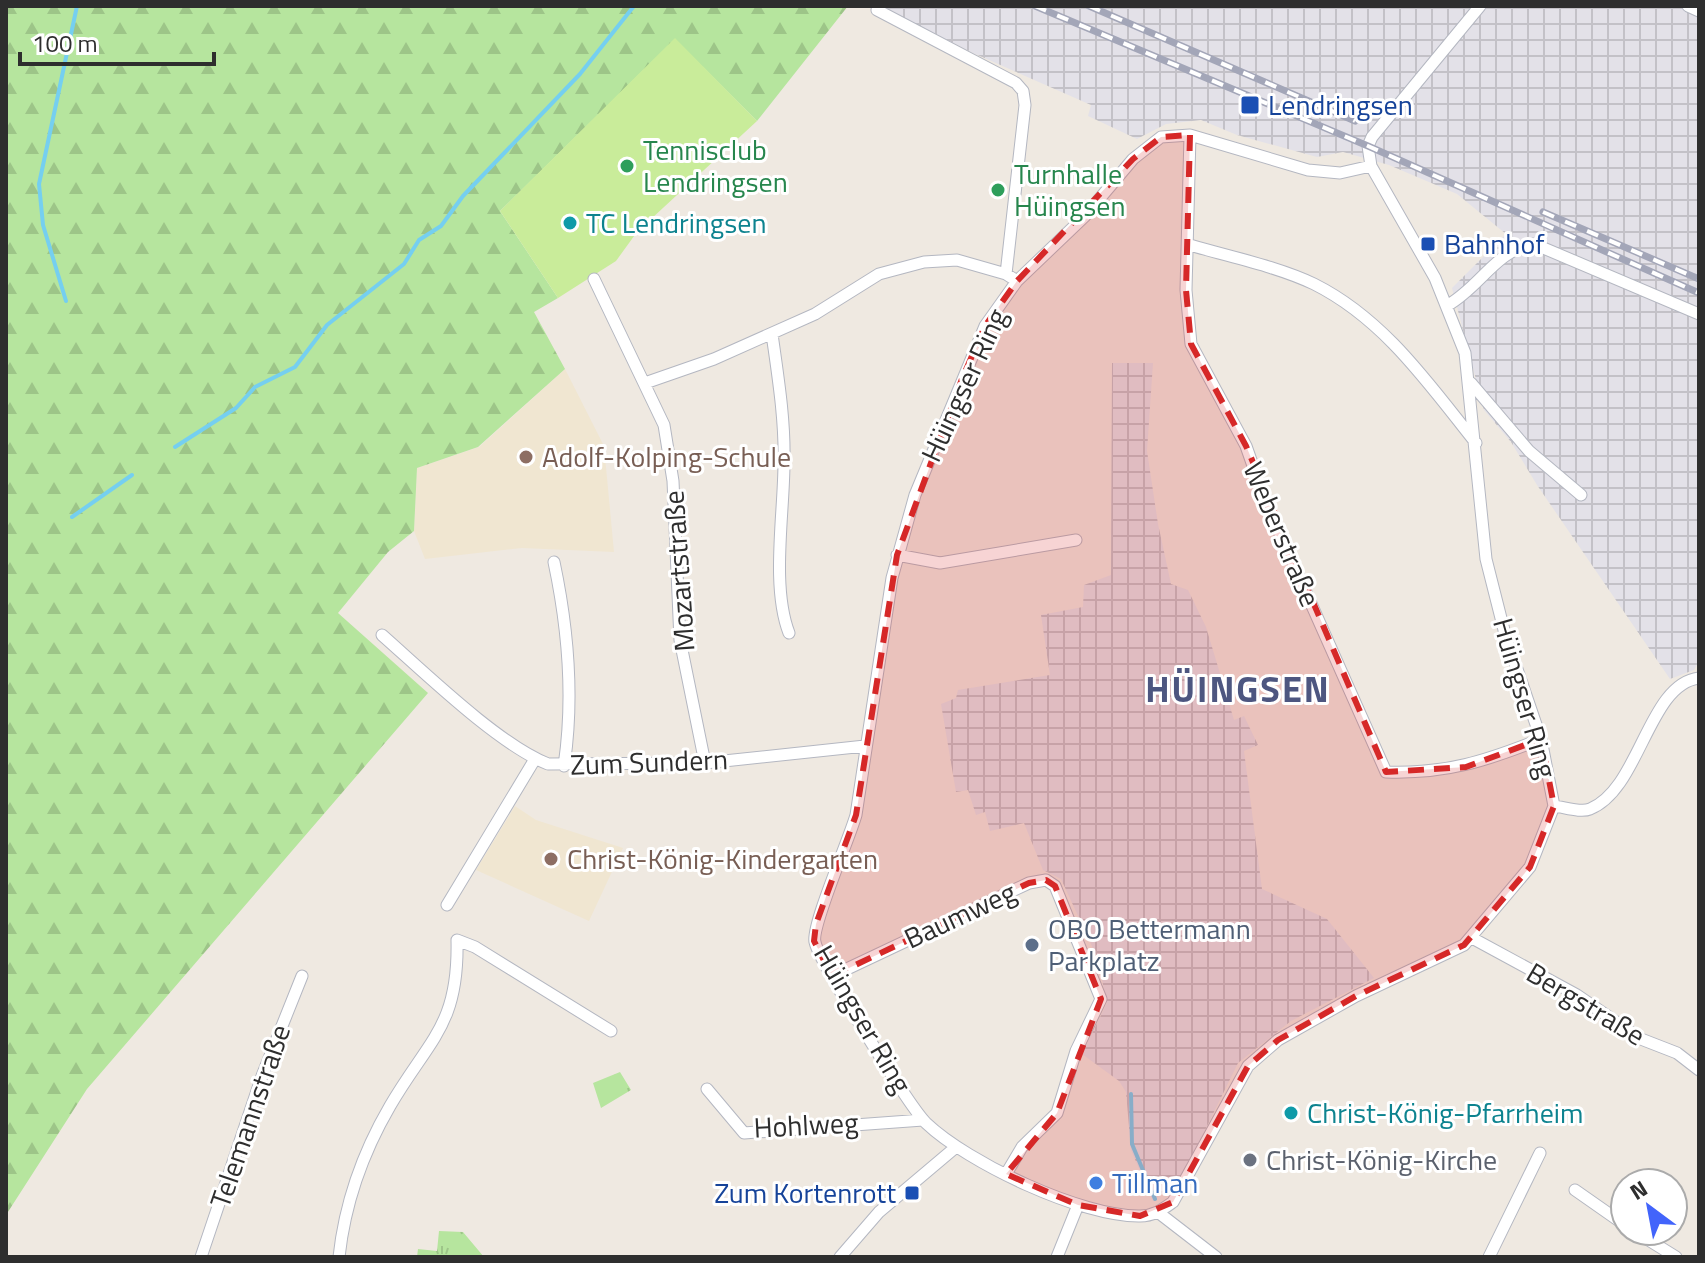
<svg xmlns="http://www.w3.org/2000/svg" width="1705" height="1263" font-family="'Titillium Web',sans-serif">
<defs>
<pattern id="industrial-grid" width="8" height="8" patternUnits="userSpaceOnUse" patternTransform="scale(2)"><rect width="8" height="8" fill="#e3e1e8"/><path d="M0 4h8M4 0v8" fill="none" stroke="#c3c1c7"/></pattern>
<pattern id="forest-firs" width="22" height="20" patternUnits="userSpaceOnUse" patternTransform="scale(2)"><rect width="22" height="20" fill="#b6e59e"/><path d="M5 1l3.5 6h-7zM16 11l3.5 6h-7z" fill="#9dc588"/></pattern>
<pattern id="park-tufts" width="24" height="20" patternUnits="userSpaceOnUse" patternTransform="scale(2)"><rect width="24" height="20" fill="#b6e59e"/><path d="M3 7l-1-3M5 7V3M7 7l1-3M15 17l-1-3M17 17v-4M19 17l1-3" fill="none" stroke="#9dc588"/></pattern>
</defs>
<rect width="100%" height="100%" fill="#efe9e1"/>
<path fill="url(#industrial-grid)" d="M880,6H1699V661L1694,670L1670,679L1537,485L1511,442L1484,410L1452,288L1506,234L1457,194L1389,165L1343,152L1317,157L1237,135L1201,120L1166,124L1137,139L1088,116L1091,105L973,53Z
M1112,363H1153L1147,451L1158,524L1171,584L1188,590L1206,627L1234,720L1244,716L1258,745L1244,751L1262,889L1327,919L1374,978L1291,1021L1238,1063L1183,1175L1153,1201L1131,1150L1126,1092L1119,1081L1082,1054L1107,1003L1097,957L1061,879L1043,870L1024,823L990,831L985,812L976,815L968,790L956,792L941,704L956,698L958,690L1050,675L1041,615L1083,607L1084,585L1111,575Z"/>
<path fill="#f0e6d1" d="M565,369L604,446L614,552L522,548L425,559L414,531L417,468L479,447Z
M515,806L536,820L623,848L589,921L476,870Z"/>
<path fill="url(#forest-firs)" d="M6,6H848L757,121L675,39L500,211L558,298L534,312L565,369L478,447L417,468L414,531L388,552L338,613L428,693L87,1089L6,1215Z"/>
<path fill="url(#park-tufts)" d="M620,1072L631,1090L601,1108L593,1083Z
M439,1231L463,1232L484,1257H417L418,1249L437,1251Z"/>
<path fill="#c9ec9a" d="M675,38L757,121L637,232L616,261L558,298L500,211Z"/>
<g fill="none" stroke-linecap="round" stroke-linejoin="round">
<path stroke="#75cff0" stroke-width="4" d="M66,301L43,225L39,184L77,6
M175,447L236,408L255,387L295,367L327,325L404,264L419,240L441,226L463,196L580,74L634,6
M72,517L132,475
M1131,1094L1132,1144L1155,1199"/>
<defs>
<path id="minor" d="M1688,6L1699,11
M877,10L1016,83L1023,91L1025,105L1006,274
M1190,135L1186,290L1191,344L1246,446L1265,500L1386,772C1446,774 1486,761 1541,739
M1371,166L1340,173L1308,170L1190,135L1161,137L1133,159L1085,216L1017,281L985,326L915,495L892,578L856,815C849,840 811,926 815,942C819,962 910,1107 926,1123C968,1163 1082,1217 1140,1216C1154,1216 1163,1209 1173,1202L1248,1066L1278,1040L1356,996L1464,945L1530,867L1554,806L1541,739L1505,634L1486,559L1465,353L1435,278L1371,166L1368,146L1372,137L1480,6
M1190,245C1230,257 1276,266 1314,284C1384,319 1428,383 1476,443
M594,279L664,425L673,481L680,640L705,763
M1448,305C1480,287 1497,249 1534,244L1699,314
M772,334C778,377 785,419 784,462C784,514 771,586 789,633
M645,383L714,359L815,314L879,274L924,262L957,260L1006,274L1017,281
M1471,383L1529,451L1581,495
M897,555L940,563L1076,540
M554,562C568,628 574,699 564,766
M382,635C424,672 499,745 548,764L705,763L865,746
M1554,806C1564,807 1581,813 1590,809C1640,789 1648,684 1699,678
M447,905L535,759
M1472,938L1577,995L1641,1039L1677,1053L1699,1070
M832,976L1029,883L1046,880L1055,886L1101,999L1076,1051L1057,1113L1022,1147L1006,1174
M707,1089L744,1133L923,1120
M1575,1190L1625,1225
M1159,1213L1216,1257
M1634,1231L1676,1257
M201,1257L262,1076L302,976
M339,1257C345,1202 362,1154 390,1106C429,1039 459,1026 457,940L475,947L611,1031
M840,1257L879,1212L956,1147
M1057,1257L1078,1205
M1489,1257L1540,1153"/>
</defs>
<use href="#minor" stroke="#b4b7c1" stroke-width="13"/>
<use href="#minor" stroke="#fff" stroke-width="11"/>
<defs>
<path id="rail" d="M1035,6L1368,146L1699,293
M1089,6L1355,121
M1543,212L1699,279"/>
</defs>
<use href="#rail" stroke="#a3a6b8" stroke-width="7"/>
<use href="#rail" stroke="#fff" stroke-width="4" stroke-dasharray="12" stroke-linecap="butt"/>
</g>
<path fill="#d62828" fill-opacity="0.2" stroke="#d62828" stroke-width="6" stroke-dasharray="16 10" stroke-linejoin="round" d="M1190,135L1186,290L1191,344L1246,446L1386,772L1466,767L1541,739L1554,806L1530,867L1464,945L1356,996L1278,1040L1248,1066L1173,1202L1140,1216L1078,1205L1006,1174L1057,1113L1101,999L1055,886L1046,880L1029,883L832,976L814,941L816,924L856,815L897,555L962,379L985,326L1017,281L1133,159L1161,137Z"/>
<g fill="#1a4fb4" stroke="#fff" stroke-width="3">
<rect x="1240" y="95" width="20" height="20" rx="4"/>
<rect x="1420" y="236" width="16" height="16" rx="4"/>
<rect x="904" y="1185" width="16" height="16" rx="4"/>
</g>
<g fill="#2e9e5b" stroke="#fff" stroke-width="3">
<circle cx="627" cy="166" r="8"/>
<circle cx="998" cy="190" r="8"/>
</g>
<g fill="#0f9aa8" stroke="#fff" stroke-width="3">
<circle cx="570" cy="223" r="8"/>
<circle cx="1291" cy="1113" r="8"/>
</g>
<g fill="#8d6e63" stroke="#fff" stroke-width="3">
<circle cx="526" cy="457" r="8"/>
<circle cx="551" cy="859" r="8"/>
</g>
<circle fill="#5c6f8a" stroke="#fff" stroke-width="3" cx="1032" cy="945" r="8"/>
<circle fill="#6b7280" stroke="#fff" stroke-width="3" cx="1250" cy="1160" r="8"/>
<circle fill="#3f7fe0" stroke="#fff" stroke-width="3" cx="1096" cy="1183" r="8"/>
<g text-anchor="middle" stroke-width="6" stroke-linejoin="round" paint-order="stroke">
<g font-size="28" fill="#164399" stroke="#fff" text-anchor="start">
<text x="1268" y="115">Lendringsen</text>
<text x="1444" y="254">Bahnhof</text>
<text x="896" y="1203" text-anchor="end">Zum Kortenrott</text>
</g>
<g font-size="28" fill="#27864d" stroke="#fff" text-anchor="start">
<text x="643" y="160">Tennisclub<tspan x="643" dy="32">Lendringsen</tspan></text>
<text x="1014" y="184">Turnhalle<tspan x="1014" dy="32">Hüingsen</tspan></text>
</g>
<g font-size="28" fill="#0d838f" stroke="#fff" text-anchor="start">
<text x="586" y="233">TC Lendringsen</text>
<text x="1307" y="1123">Christ-König-Pfarrheim</text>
</g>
<g font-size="28" fill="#2e2e2e" stroke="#fff">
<text transform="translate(964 385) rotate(-65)" y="10">Hüingser Ring</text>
<text transform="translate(1282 534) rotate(67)" y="10">Weberstraße</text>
<text transform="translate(679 571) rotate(-94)" y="10">Mozartstraße</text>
<text transform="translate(1525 698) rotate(74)" y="10">Hüingser Ring</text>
<text transform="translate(649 762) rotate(-2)" y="10">Zum Sundern</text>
<text transform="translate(960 915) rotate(-25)" y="10">Baumweg</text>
<text transform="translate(1586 1004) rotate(31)" y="10">Bergstraße</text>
<text transform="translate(863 1019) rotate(60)" y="10">Hüingser Ring</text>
<text transform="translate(250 1116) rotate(-71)" y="10">Telemannstraße</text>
<text transform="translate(806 1125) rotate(-3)" y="10">Hohlweg</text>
</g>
<g font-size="28" fill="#785e54" stroke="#fff" text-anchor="start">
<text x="542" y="467">Adolf-Kolping-Schule</text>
<text x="567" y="869">Christ-König-Kindergarten</text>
</g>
<g font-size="28" fill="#4e5e75" stroke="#fff" text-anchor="start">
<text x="1048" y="939">OBO Bettermann<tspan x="1048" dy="32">Parkplatz</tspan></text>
</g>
<g font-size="28" fill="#5b616d" stroke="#fff" text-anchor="start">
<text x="1266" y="1170">Christ-König-Kirche</text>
</g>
<g font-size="28" fill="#366cbe" stroke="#fff" text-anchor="start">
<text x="1112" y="1193">Tillman</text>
</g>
<g font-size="36" font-weight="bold" letter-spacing="2" fill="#4d5680" stroke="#fff">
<text x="1238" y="702">HÜINGSEN</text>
</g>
</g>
<rect width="1705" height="1263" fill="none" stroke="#2e2e2e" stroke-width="16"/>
<g transform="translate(1649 1207) rotate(328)"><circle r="38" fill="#ffffff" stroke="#ababab" stroke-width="2"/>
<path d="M0-6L14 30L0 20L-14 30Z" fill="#4264fb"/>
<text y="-12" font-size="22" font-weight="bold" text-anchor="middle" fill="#2e2e2e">N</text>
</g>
<path d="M20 52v12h194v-12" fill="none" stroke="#2e2e2e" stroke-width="4"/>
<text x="32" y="52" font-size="24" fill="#2e2e2e" stroke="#ffffff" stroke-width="6" paint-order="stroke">100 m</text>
</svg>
